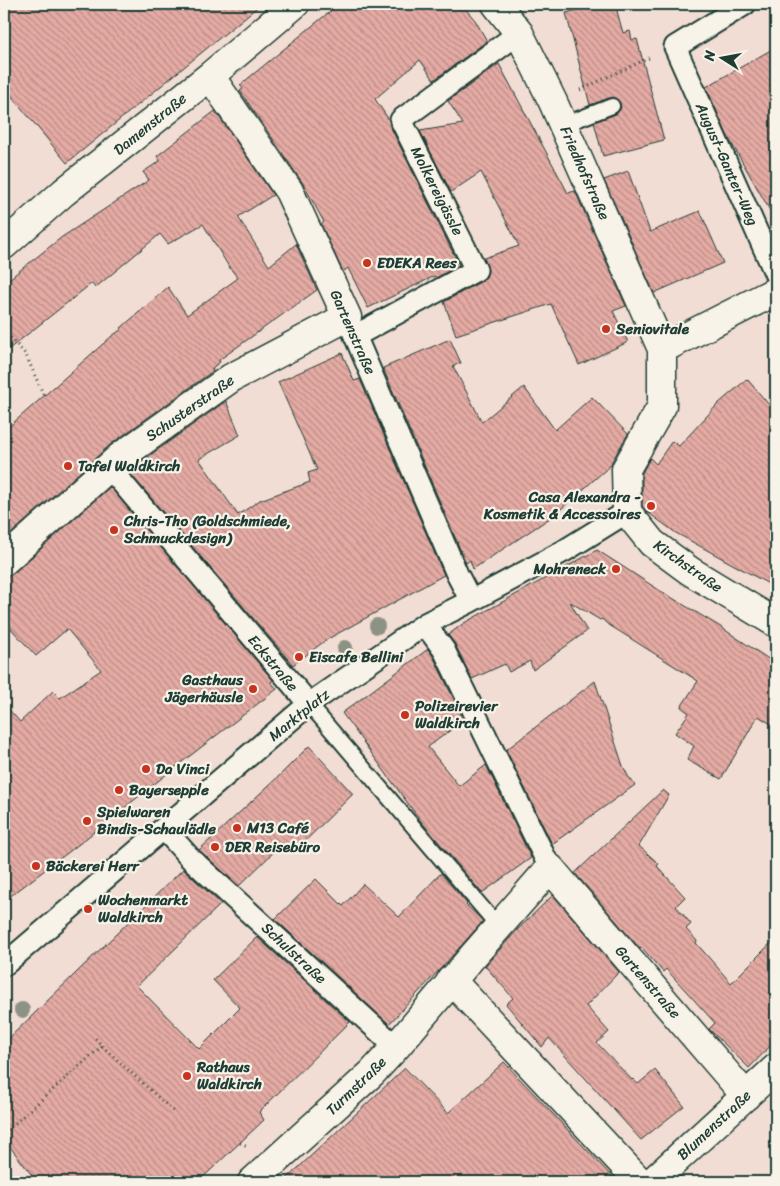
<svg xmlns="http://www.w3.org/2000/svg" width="780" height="1186" font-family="Sriracha,sans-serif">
<defs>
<pattern id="building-back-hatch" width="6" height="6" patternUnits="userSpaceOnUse" patternTransform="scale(1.25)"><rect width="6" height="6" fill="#e5aaa4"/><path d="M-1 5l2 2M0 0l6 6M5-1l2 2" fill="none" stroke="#b98c86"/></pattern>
</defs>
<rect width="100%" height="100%" fill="#f2ddd4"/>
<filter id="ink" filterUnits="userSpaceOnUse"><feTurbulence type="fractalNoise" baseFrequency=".02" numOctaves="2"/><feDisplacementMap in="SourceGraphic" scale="10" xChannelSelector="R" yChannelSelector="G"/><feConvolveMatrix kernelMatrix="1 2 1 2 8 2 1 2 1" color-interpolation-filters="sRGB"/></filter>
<g filter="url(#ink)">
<path fill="url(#building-back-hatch)" stroke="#1f3d34" d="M4,4H261L67,163L4,87Z
M339,4H461L475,20L487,41L434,80L420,60L375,99L389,120L390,126L459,265L436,278L435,276L368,308L348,268L343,272L321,224L324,222L302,182L240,91L243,89L240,85Z
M599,4H615L623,33L630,31L632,40L637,39L664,140L603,156L594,122L616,114L618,112L621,108L620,103L618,100L613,97L590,105L566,13Z
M776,47V221L728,137L706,87Z
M499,64L568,193L575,191L626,306L613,311L628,342L579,365L551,304L456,335L444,302L482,281L486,277L488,270L484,258L519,246L481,172L451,192L420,131L463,124L448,101Z
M215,111L273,195L238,217L269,266L296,244L317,290L219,360L220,362L212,368L213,371L111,444L4,540V431L112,336L122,329L121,328L168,287L187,315L238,278L229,267L203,224L168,244L160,234L95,288L92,283L4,353V283L62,237L149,180L143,172L160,161L157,156Z
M628,171L650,232L700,211L723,263L654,293L604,180Z
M450,339L461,363L453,366L482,422L524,387L555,430L592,397L628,434L612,461L611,465L553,516L473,569L470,560L466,563L383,368Z
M342,353L354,381L360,379L444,575L326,640L293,665L128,471L226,401L240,435L199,459L238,515L260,500L310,482L308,473L317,470L278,382Z
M747,379L776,413V588L676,533L646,511L642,506V473L650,458L656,464L672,441L679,446L718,404Z
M110,487L273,680L271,682L277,689L182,762L74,848L4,901V704L20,722L53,691L60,698L101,670L67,629L36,656L4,621V576H8L14,573Z
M597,550L659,590L719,626L776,664V727L758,716L721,779L687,760L694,746L675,733L689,713L681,707L698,681L606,623L602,619L600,620L570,602L587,631L533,670L530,661L509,672L505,664L472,679L455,644L448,635L464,623Z
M428,649L433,656L464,720L428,747L459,786L486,765L531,858L482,893L420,820L342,713Z
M595,681L623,766L628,776L635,785L552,844L506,750Z
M309,746L353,794L293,853L283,843L239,886L199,850L280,775Z
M663,790L669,795L639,846L659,864L657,866L685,897L676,906L691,924L686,929L697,941L696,943L731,983L776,938V1040L749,1068L709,1029L715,1023L666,969L663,972L642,948L640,949L575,873Z
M183,869L221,904L137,986L199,1049L240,1008L213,980L257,937L350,1022L259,1112L264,1120L198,1182H37L4,1139V1043Z
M441,873L467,904L466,905L483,921L444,965L389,1024L275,919L316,879L343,906L363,884L399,917Z
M553,895L619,972L586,1006L609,1032L597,1043L632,1080L633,1079L638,1084L655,1070L684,1106L641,1140L549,1038L542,1047L506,1004L513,998L485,966L518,929Z
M504,1062L617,1182H283L405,1068L448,1113Z"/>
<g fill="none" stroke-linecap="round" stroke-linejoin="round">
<defs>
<path id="service" d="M563,125L612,106
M309,704L498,926"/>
<path id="pedestrian" d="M745,4L675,47L776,275
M350,324L457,574L471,601
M355,336L476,270L401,120L519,33
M108,466L309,704
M425,624L444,650L550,868
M164,829L191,859L396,1047
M4,965L309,704L425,624L471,601L564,551L627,512"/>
<path id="minor" d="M496,4L519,33L553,102L662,349V406L626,469L627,512L652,543L690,571L776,623
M4,245L64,192L210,76L295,4
M662,349L776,291
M4,561L120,457L231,378L347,317L289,191L210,76
M451,980L640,1182
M252,1182L372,1073L396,1047L472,957L550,868L746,1096
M652,1182L776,1068"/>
</defs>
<use href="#service" stroke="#1f3d34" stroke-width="18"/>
<use href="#pedestrian" stroke="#1f3d34" stroke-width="25"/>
<use href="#minor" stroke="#1f3d34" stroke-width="31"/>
<path stroke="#1f3d34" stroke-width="3" stroke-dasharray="1 4" stroke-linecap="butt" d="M580,90L651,57
M4,330L26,355L44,396
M102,1046L173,1111
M4,1133L102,1046L95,1038
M240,1143L248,1146"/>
<use href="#service" stroke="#f7f3e8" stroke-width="14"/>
<use href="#pedestrian" stroke="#f7f3e8" stroke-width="21"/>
<use href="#minor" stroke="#f7f3e8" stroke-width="28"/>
</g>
<g fill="#8c9385">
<circle cx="377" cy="626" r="8"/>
<circle cx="345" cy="648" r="8"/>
<circle cx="22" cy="1010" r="8"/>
</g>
</g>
<g fill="#c8321e" stroke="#f7f3e8" stroke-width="2">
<circle cx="367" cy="263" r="5"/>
<circle cx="606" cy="329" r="5"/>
<circle cx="68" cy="466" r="5"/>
<circle cx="651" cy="506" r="5"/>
<circle cx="114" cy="530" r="5"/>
<circle cx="616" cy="569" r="5"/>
<circle cx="299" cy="657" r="5"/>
<circle cx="253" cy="689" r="5"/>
<circle cx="405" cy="715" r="5"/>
<circle cx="146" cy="769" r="5"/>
<circle cx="119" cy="790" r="5"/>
<circle cx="87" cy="821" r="5"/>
<circle cx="237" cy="828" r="5"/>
<circle cx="215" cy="847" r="5"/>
<circle cx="36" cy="866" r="5"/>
<circle cx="88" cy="909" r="5"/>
<circle cx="187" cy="1076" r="5"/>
</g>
<g text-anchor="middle" stroke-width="4.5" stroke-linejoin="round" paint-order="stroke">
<g font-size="15" fill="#1f3d34" stroke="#f7f3e8">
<text transform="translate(150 124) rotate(-39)" y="5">Damenstraße</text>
<text transform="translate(727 164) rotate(66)" y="5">August-Ganter-Weg</text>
<text transform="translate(585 173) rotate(66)" y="5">Friedhofstraße</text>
<text transform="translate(437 191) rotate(63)" y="5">Molkereigässle</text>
<text transform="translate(353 332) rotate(66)" y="5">Gartenstraße</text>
<text transform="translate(190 408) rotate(-35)" y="5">Schusterstraße</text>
<text transform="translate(688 566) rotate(35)" y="5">Kirchstraße</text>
<text transform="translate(273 663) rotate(50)" y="5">Eckstraße</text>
<text transform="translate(299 715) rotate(-39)" y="5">Marktplatz</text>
<text transform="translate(294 953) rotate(43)" y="5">Schulstraße</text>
<text transform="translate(648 982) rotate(49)" y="5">Gartenstraße</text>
<text transform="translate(356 1086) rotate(-44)" y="5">Turmstraße</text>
<text transform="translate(714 1125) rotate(-43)" y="5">Blumenstraße</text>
</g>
<g font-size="15" font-weight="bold" fill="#1f3d34" stroke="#f7f3e8" text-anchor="start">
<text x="377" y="268">EDEKA Rees</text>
<text x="616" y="334">Seniovitale</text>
<text x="78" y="471">Tafel Waldkirch</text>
<text x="641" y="502" text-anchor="end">Casa Alexandra -<tspan x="641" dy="17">Kosmetik &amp; Accessoires</tspan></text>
<text x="124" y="526">Chris-Tho (Goldschmiede,<tspan x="124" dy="17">Schmuckdesign)</tspan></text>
<text x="606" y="574" text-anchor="end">Mohreneck</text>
<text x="309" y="662">Eiscafe Bellini</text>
<text x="243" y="685" text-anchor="end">Gasthaus<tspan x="243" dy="17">Jägerhäusle</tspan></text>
<text x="415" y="711">Polizeirevier<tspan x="415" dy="17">Waldkirch</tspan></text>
<text x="156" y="774">Da Vinci</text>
<text x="129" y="795">Bayersepple</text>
<text x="97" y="817">Spielwaren<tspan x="97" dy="17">Bindis-Schaulädle</tspan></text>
<text x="247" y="833">M13 Café</text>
<text x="225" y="852">DER Reisebüro</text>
<text x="46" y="871">Bäckerei Herr</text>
<text x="98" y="905">Wochenmarkt<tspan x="98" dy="17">Waldkirch</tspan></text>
<text x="197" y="1072">Rathaus<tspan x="197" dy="17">Waldkirch</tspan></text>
</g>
</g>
<rect width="780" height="1186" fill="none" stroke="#f7f3e8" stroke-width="20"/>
<rect x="10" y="10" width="760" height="1166" fill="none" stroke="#1f3d34" stroke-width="2" filter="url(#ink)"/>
<g transform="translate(722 58) rotate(281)" stroke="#f7f3e8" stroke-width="4" paint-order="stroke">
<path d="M0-4L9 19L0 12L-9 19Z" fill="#1f3d34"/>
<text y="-8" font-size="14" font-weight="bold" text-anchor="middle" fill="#1f3d34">N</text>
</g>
</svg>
